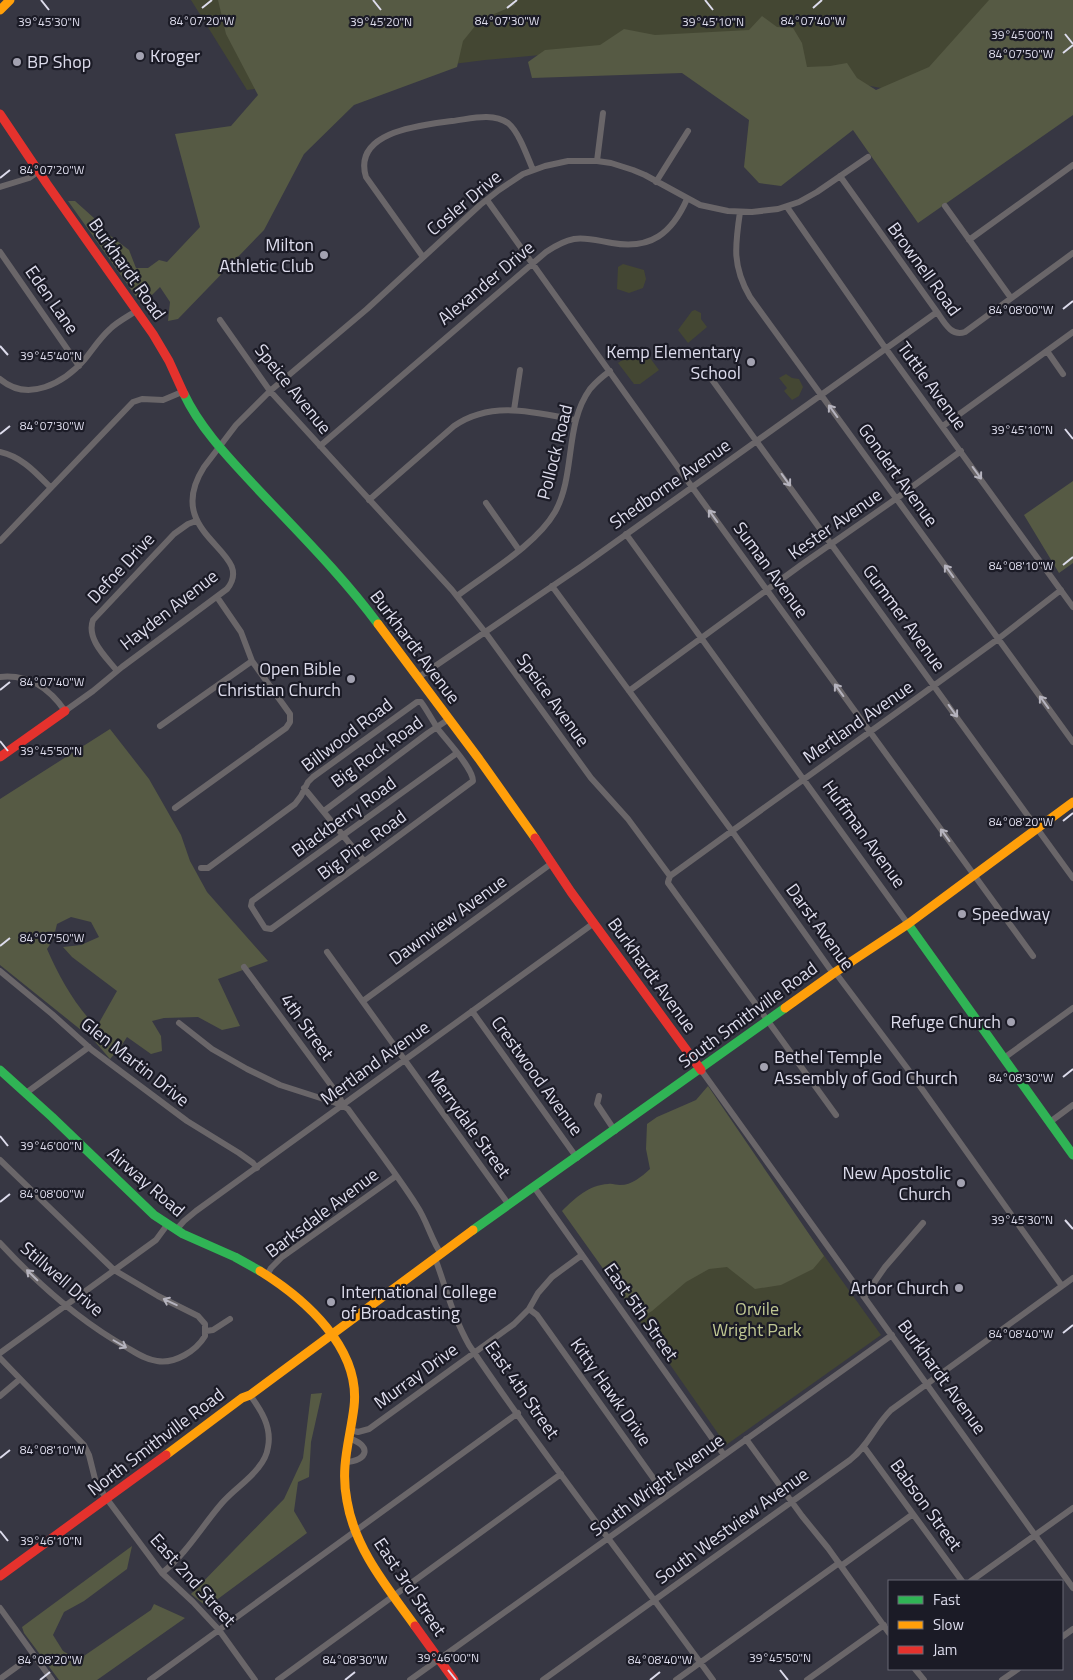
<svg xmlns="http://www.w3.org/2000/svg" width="1073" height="1680" font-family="'Titillium Web',sans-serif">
<rect width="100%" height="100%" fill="#373743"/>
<path fill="#444733" d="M191,0H994L932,74L892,90L649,45L485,60L247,90Z
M623,264L644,270L646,279L643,288L629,293L617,289L618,267Z
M695,310L701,313V319L707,327L688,343L678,330L692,311Z
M640,352L650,358L659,370L640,384H634L618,363L631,354Z
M786,374L792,378L799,379L803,387L799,396L792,400L784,391L787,388L779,378Z
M782,1197L881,1335L726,1445L630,1307Z"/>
<path fill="#565a44" d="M218,0H513L515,5L480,20L463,41L457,67L354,105L304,154L264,230L178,319L168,321L170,302L160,287L142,305L68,201H75L94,218L108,234L129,250L136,268H148L159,260L167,262L200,227L175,134L231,126L258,95L226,34Z
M989,0H1073V115L918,223L853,130L781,186L759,183L744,167L749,120L682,73L532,78L528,62L545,50L600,45L624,29L655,35L749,30L762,16L777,27L793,28L802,43L807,67L830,66L847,63L857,78L876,90L929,67Z
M1073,481V563L1059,573L1024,515Z
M110,729L149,779L181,835L190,861L207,892L268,961L218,979L240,1026L222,1030L198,1017L164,1018L152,1021L161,1036L162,1051L151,1054L127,1037L120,1048L110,1059L91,1037L117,991L72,957L63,947L81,945L99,937L91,922L71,917L57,924L53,940L47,949C58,974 71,998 89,1019L81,1030L0,965V799Z
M708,1086L824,1256L813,1269L781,1285L755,1289L727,1267L709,1269L686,1282L652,1311L639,1319L562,1211C575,1198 589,1185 608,1184C612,1183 616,1185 620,1185C632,1185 641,1177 650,1169L646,1149L647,1124L657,1117L696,1100Z
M322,1393L311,1442L309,1477L298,1482L294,1511L307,1533L207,1607L191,1594L284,1499L303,1458L311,1394Z
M132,1546L127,1569L84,1601L64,1612L53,1635L63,1651L78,1660L151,1610L154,1604L185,1618L97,1680H59L24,1633L22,1627Z"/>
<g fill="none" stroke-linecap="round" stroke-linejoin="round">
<path stroke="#6a6669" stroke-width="6" d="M597,161L603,113
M840,176L937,312C944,322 951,337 965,332L1073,253
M656,182L688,131
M0,187L29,178L39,171
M487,200L692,487L1033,956
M945,206L1011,298
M787,207L886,349L1073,607
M740,212C735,246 732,266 750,297L1073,742
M969,240L1073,165
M0,252L79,366
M423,257L366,177C352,131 423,125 452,121C470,119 492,112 508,123C519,132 527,156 533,170
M220,320L270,391L452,590L485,632L591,778L628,819L670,876
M1047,351L1063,374
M710,377L1073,878
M0,379C28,403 64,383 85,359C93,349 100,338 110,329C117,322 127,317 136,311
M514,410L520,370
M943,426L1073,332
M320,446L546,252C555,246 563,241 574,239C587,237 599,241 612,243C651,250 672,233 687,199
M0,452C22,457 35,472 50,487
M369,500L454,426C491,400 534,412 576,420
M486,503L519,550
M626,534L908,924
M0,541L133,402L142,399L163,400L182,392
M552,586L732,831L830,969L838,976L907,1068L1062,1286
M457,596C487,573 536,545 555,512C576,474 564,425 590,389C596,382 603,376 610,371
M117,671C106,657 86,639 93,620L174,534L188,524L196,521
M0,677C29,674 49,688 65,711L93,691L122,667L227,589C258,551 160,536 204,467L236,425L270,391L367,309L480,205L499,190L523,174L545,166L568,161H597L611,163L633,170L645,175L700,205L728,211L752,212L778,209L799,202L817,192L868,157
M419,677L582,566L937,312
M629,691L801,565L897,498L961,451
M160,726L252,661
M304,788L364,861
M175,808L286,728L290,722V714L252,661L241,632L217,597
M324,811L428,733L449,719
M201,868H208L295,804L301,796L308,782L313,777L417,702H421C427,710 432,720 438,729C446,740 473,768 473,781L369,858L271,929L265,928L251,906L252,901L457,753
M670,876L732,831L910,703L998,639L1061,590
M670,876L668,882V883L836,1115
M327,952L509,1205
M244,967L339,1096L343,1105
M0,971L52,1014L92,1050L187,1121L239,1153L253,1163L257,1168
M363,1001L552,863
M472,1011L577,1158
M179,1023L212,1049L247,1069L280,1085L339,1104L348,1109C371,1141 396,1173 417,1206C427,1221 431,1239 441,1254
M1004,1058L1073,1008
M701,1070L1073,1588
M26,1093L89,1047
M599,1096L597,1104L615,1131
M1050,1122L1073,1105
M0,1160L114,1270L158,1296L198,1316L205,1324V1336C196,1351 175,1364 157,1361C146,1360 136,1353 126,1347C78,1320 37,1283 0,1243
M534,1187L724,1455
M176,1230L184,1221L196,1211L594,923
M435,1258C446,1288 453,1317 469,1345C546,1459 632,1568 713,1680
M267,1275L271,1268L282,1257L396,1176
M864,1297L885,1267L923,1223
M529,1309L537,1315L666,1496
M206,1331L213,1330L230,1319
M0,1353L156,1240L167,1225
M0,1358L84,1445L89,1455L95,1479L104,1495L162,1573L193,1602L219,1630L255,1680
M0,1396L20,1379
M350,1430L358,1432L369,1429L514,1324L529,1309L538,1293L552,1277L582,1255
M746,1439L802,1516L828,1548L889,1633
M864,1447L962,1581
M345,1462C369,1461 372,1445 348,1438
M841,1566L913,1514
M162,1573C187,1553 202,1526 222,1503C233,1490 248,1481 258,1468C263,1462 267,1455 268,1447C272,1427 261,1410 250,1395
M971,1581L1073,1508
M0,1608L52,1680
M1062,1637L1073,1629
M915,1669L924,1680
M0,1679L33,1655
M150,1680L518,1413
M278,1680L561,1474
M410,1680L892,1335
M543,1680L850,1460C869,1445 874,1427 891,1410L1073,1278
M676,1680L839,1563
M807,1680L884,1625
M1002,1680L1018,1669"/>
<path stroke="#30b455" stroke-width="9" d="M184,394C200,428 228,457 253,484C296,530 341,574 378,624
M908,924L1073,1155
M0,1070L52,1117L154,1215L183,1234L235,1257L260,1271
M473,1230L785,1008"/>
<path stroke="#ff9f0a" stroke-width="9" d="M0,10L10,0
M378,624L479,759L535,838
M785,1008L834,973L908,924L1073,802
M260,1271C305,1299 361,1348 354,1407C350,1440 340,1466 347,1501C355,1549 387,1587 415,1626
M166,1455L242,1398L250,1395L473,1230"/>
<path stroke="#e5322d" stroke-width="9" d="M0,114L47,184L153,334L169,361L184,394
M0,757L65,711
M535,838L571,892L701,1070
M0,1576L166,1455
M415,1626L454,1680"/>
</g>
<defs><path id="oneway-shaft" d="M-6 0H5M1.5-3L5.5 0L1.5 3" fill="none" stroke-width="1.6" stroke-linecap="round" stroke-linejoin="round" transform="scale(1.25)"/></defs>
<g stroke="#b5b3be">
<use href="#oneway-shaft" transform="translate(833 411) rotate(-126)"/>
<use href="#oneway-shaft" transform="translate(977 473) rotate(54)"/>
<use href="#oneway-shaft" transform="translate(786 480) rotate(54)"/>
<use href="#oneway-shaft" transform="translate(713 516) rotate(-126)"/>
<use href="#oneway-shaft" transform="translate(949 571) rotate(-126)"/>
<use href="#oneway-shaft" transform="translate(839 690) rotate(-126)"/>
<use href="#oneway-shaft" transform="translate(1044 702) rotate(-126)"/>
<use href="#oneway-shaft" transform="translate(953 711) rotate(54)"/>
<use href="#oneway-shaft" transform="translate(945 835) rotate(-126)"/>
<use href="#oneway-shaft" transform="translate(32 1275) rotate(-136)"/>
<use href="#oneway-shaft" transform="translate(170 1302) rotate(-155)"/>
<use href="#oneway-shaft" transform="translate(120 1344) rotate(30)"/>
</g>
<path fill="none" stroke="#dddcec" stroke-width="2" d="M41,0L49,10M373,0L381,10M705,0L713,10M202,8L212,0M507,8L517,0M813,8L822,0M1065,34L1073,44M1063,53L1073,45M0,178L10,170M1063,309L1073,301M0,346L8,355M1065,429L1073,439M0,434L10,426M1063,565L1073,557M0,690L10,682M0,741L8,751M1063,821L1073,813M0,946L10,938M1063,1077L1073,1069M0,1136L8,1146M0,1202L10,1194M1065,1220L1073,1229M1063,1333L1073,1325M0,1458L10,1450M0,1531L8,1541M448,1670L456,1680M780,1670L788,1680M40,1680L50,1672M345,1680L355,1672M650,1680L660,1672"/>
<g fill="#a3a2b1" stroke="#1b1b26" stroke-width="2">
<circle cx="140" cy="56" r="5"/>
<circle cx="17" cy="62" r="5"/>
<circle cx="324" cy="255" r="5"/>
<circle cx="751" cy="362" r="5"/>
<circle cx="351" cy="679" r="5"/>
<circle cx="962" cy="914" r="5"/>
<circle cx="1011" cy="1022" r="5"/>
<circle cx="764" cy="1067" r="5"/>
<circle cx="961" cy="1183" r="5"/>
<circle cx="959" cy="1288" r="5"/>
<circle cx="331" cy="1302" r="5"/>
</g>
<g text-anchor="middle" stroke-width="4.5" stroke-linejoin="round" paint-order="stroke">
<g font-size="18" fill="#dddcec" stroke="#1b1b26" text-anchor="end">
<text x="150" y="62" text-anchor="start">Kroger</text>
<text x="27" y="68" text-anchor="start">BP Shop</text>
<text x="314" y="251">Milton<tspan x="314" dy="21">Athletic Club</tspan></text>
<text x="741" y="358">Kemp Elementary<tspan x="741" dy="21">School</tspan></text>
<text x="341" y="675">Open Bible<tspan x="341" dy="21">Christian Church</tspan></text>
<text x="972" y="920" text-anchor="start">Speedway</text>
<text x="1001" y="1028">Refuge Church</text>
<text x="774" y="1063" text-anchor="start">Bethel Temple<tspan x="774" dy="21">Assembly of God Church</tspan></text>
<text x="951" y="1179">New Apostolic<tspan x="951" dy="21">Church</tspan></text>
<text x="949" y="1294">Arbor Church</text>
<text x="341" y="1298" text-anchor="start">International College<tspan x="341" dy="21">of Broadcasting</tspan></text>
</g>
<g font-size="18" fill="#dddcec" stroke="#1b1b26">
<text transform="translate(464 203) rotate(-40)" y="6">Cosler Drive</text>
<text transform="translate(127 269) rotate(55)" y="6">Burkhardt Road</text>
<text transform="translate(924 269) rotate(54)" y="6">Brownell Road</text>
<text transform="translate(486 283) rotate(-40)" y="6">Alexander Drive</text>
<text transform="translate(52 300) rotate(55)" y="6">Eden Lane</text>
<text transform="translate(932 386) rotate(54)" y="6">Tuttle Avenue</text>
<text transform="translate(293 389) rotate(51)" y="6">Speice Avenue</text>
<text transform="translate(555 452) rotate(-76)" y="6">Pollock Road</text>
<text transform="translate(898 475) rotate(54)" y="6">Gondert Avenue</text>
<text transform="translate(670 484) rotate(-35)" y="6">Shedborne Avenue</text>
<text transform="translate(835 524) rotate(-35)" y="6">Kester Avenue</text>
<text transform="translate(121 568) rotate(-47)" y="6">Defoe Drive</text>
<text transform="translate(771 570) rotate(54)" y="6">Suman Avenue</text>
<text transform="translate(169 610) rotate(-38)" y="6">Hayden Avenue</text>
<text transform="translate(904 618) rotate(54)" y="6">Gummer Avenue</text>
<text transform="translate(415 647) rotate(53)" y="6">Burkhardt Avenue</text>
<text transform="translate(553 700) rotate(54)" y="6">Speice Avenue</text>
<text transform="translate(858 722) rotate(-35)" y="6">Mertland Avenue</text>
<text transform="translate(347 735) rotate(-37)" y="6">Billwood Road</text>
<text transform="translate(377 752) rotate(-36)" y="6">Big Rock Road</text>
<text transform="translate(344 817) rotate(-36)" y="6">Blackberry Road</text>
<text transform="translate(864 834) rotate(54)" y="6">Huffman Avenue</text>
<text transform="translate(362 845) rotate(-36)" y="6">Big Pine Road</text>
<text transform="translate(448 920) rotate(-36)" y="6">Dawnview Avenue</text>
<text transform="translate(820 927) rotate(54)" y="6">Darst Avenue</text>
<text transform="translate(652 975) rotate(54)" y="6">Burkhardt Avenue</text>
<text transform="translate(748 1015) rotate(-36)" y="6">South Smithville Road</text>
<text transform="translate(307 1027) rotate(54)" y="6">4th Street</text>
<text transform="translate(135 1062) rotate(38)" y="6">Glen Martin Drive</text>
<text transform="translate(375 1063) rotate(-36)" y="6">Mertland Avenue</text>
<text transform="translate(537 1076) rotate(54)" y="6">Crestwood Avenue</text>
<text transform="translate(469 1124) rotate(54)" y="6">Merrydale Street</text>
<text transform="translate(146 1182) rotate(41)" y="6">Airway Road</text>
<text transform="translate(322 1213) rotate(-37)" y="6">Barksdale Avenue</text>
<text transform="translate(62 1279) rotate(41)" y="6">Stillwell Drive</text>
<text transform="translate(641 1312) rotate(55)" y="6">East 5th Street</text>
<text transform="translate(416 1376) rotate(-36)" y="6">Murray Drive</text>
<text transform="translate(942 1377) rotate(54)" y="6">Burkhardt Avenue</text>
<text transform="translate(522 1390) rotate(55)" y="6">East 4th Street</text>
<text transform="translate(611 1392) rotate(55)" y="6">Kitty Hawk Drive</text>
<text transform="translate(156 1442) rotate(-37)" y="6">North Smithville Road</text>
<text transform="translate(657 1485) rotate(-36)" y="6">South Wright Avenue</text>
<text transform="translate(926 1505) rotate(54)" y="6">Babson Street</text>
<text transform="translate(732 1526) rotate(-36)" y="6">South Westview Avenue</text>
<text transform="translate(193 1580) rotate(48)" y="6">East 2nd Street</text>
<text transform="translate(410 1587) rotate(56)" y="6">East 3rd Street</text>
</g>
<g font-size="18" fill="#bfc792" stroke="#1b1b26">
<text x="757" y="1315">Orvile<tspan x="757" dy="21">Wright Park</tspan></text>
</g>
</g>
<g font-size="12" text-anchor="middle" fill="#dddcec" stroke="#1b1b26" stroke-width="4.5" stroke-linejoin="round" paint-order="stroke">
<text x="202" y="25">84°07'20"W</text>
<text x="507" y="25">84°07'30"W</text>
<text x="813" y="25">84°07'40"W</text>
<text x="381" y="26">39°45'20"N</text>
<text x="713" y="26">39°45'10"N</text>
<text x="49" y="26">39°45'30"N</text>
<text x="1022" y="39">39°45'00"N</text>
<text x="1021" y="58">84°07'50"W</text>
<text x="52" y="174">84°07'20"W</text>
<text x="1021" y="314">84°08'00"W</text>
<text x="51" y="360">39°45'40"N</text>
<text x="52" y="430">84°07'30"W</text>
<text x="1022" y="434">39°45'10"N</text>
<text x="1021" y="570">84°08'10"W</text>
<text x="52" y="686">84°07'40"W</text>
<text x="51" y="755">39°45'50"N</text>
<text x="1021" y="826">84°08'20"W</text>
<text x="52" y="942">84°07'50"W</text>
<text x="1021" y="1082">84°08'30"W</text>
<text x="51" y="1150">39°46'00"N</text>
<text x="52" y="1198">84°08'00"W</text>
<text x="1022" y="1224">39°45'30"N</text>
<text x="1021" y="1338">84°08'40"W</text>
<text x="52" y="1454">84°08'10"W</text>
<text x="51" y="1545">39°46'10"N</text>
<text x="448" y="1662">39°46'00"N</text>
<text x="780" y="1662">39°45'50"N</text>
<text x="50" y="1664">84°08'20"W</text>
<text x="355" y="1664">84°08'30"W</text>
<text x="660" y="1664">84°08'40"W</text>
</g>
<rect x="888" y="1580" width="175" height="90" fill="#1b1b26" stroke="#696875"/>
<rect x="898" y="1596" width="25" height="8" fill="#30b455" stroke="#696875"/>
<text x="933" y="1605" font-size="15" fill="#dddcec">Fast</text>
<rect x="898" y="1621" width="25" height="8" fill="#ff9f0a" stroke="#696875"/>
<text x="933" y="1630" font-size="15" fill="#dddcec">Slow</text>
<rect x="898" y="1646" width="25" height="8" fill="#e5322d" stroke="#696875"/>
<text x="933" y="1655" font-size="15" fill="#dddcec">Jam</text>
</svg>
